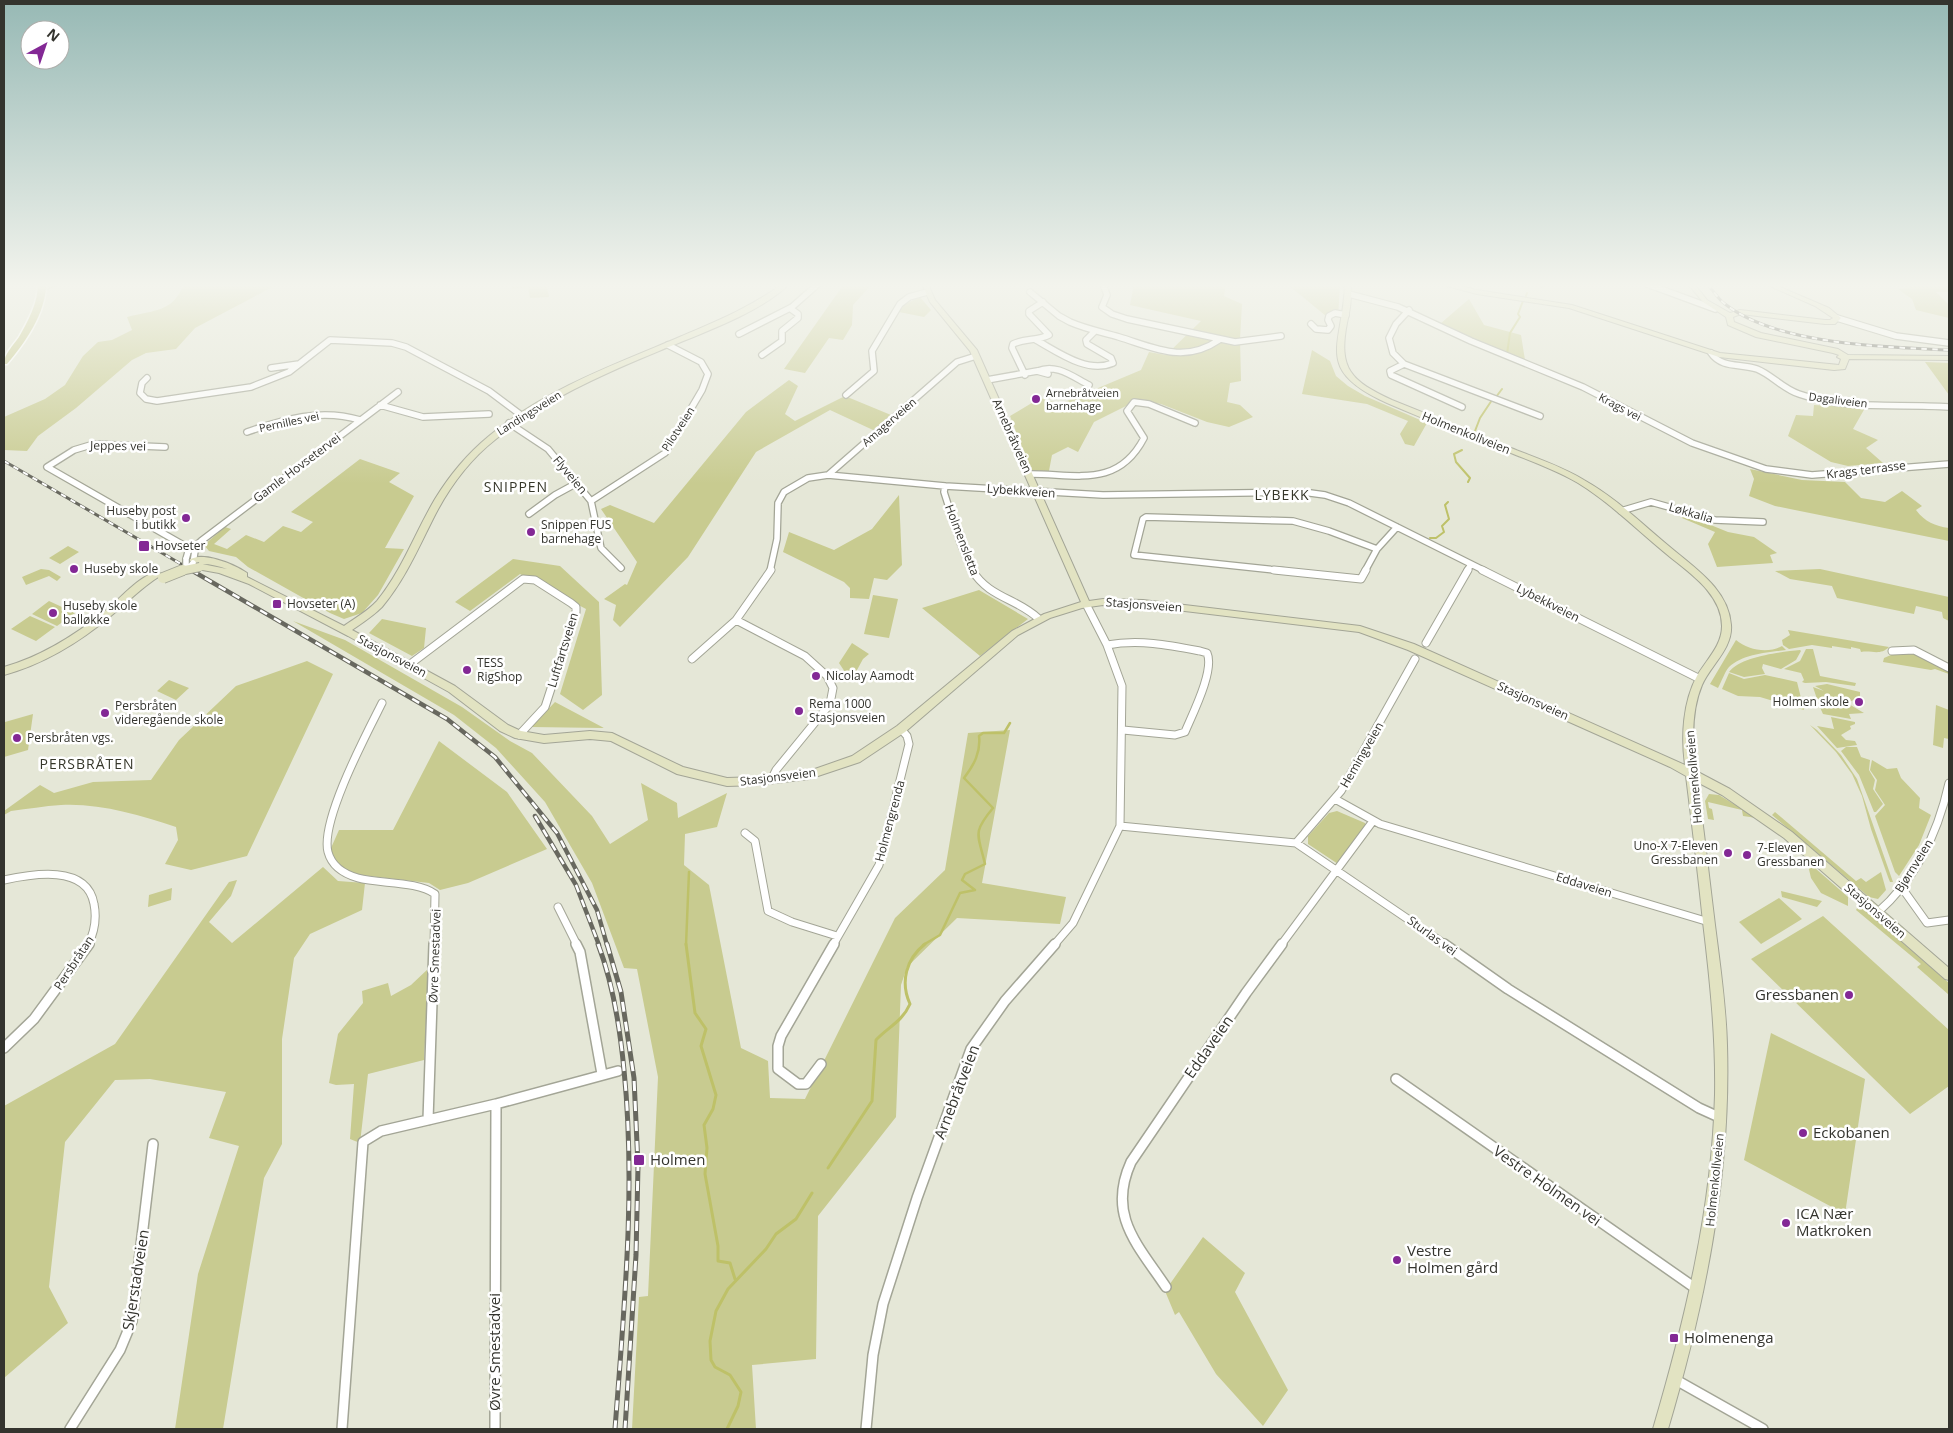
<svg xmlns="http://www.w3.org/2000/svg" width="1953" height="1433" font-family="'Open Sans',sans-serif">
<rect width="100%" height="100%" fill="#e5e7d7"/>
<path fill="#c8cb90" d="M184,284H278L195,328L176,349L146,353L132,360L76,408L38,436L27,451L4,450V417L45,399L65,385L83,356L98,342L112,340L132,330L127,317C155,310 173,312 184,284Z
M511,284H548L547,287L549,297L530,298L528,287L512,289Z
M844,284H872L853,305L852,325L843,340L829,338L805,373L784,369Z
M1134,284H1226L1224,296L1242,304L1240,339L1241,381L1230,383L1227,402L1240,405L1253,417L1229,427L1207,422L1161,404L1149,402L1132,403L1094,422L1078,452L1068,447L1052,455L1048,476H1033L1010,416L1040,398L1060,404L1141,370L1149,352L1166,355L1201,321L1130,305Z
M1287,284H1340L1338,317L1326,316Z
M1937,284H1949V292H1936L1949,305V318L1916,310L1912,299L1898,289Z
M920,297L931,310L924,317L899,312L905,304Z
M1469,299L1484,325L1521,335L1525,360L1440,324Z
M1312,350L1330,361L1336,376L1348,386L1365,396L1427,423L1414,446L1405,444L1400,434L1408,421L1367,404L1302,394Z
M1925,362L1949,363V395Z
M789,380L798,386L785,414L795,421L845,396L891,415L873,430L830,410L756,452L688,557L620,627L613,620L616,605L604,599L625,584L627,585L637,562L601,509L610,505L654,523L746,412Z
M1814,405L1865,408L1853,429L1878,440L1866,448L1883,463L1848,466L1831,462L1788,436L1796,415L1813,416Z
M360,459L400,473L389,482L414,496L385,548L404,549L378,595L362,613L344,619L330,613L248,567L236,557L209,551L204,545L225,527L231,529L214,544L227,549L246,535L264,542L283,526L301,532L313,522L291,512Z
M1750,469L1802,480L1845,482L1861,498L1885,502L1902,491L1922,506L1916,510C1925,522 1935,526 1949,528V541L1775,506L1749,496L1754,479Z
M899,495L902,565L887,580L874,578L869,599L850,598V588L844,582L783,552L789,532L834,550L872,529Z
M1681,513L1728,532L1754,537L1777,553L1770,555L1773,563L1717,567L1708,544L1715,532L1682,518Z
M68,546L79,552L60,564L49,558Z
M513,559L560,566L599,602L602,695L583,710L560,694L586,609L520,574L470,611L455,602Z
M41,569L49,570L61,577L57,581L49,576L26,585L22,577Z
M1820,569L1949,597V621L1943,618L1942,612L1916,606L1914,614L1837,598L1832,586L1790,579L1775,571Z
M979,590L1028,619L980,656L922,608Z
M873,595L898,599L889,638L864,634Z
M49,601L75,613L57,626L32,614Z
M30,616L55,627L36,641L11,629Z
M382,619L426,628L424,648L412,656L369,633Z
M293,621L345,640L462,707L510,741L532,753L592,816L610,844L648,820L641,783L677,803L678,818L727,793L717,827L685,834L684,865L709,885L741,1048L768,1061L770,1098L805,1099L895,918L945,870L968,733L1010,730L982,883L1066,897L1060,924L957,918L907,967L901,985L896,1117L818,1216L816,1359L752,1365L756,1429H632L639,1297L648,1296L658,1077L637,969L624,968L592,883L545,802L496,748L454,715Z
M1788,630L1889,647C1880,656 1872,650 1861,652L1860,649L1851,647V649L1832,646V648L1812,645L1789,649L1783,645L1782,640L1790,635Z
M1736,640C1748,650 1768,654 1782,646L1786,650C1769,652 1742,654 1729,667C1724,673 1722,681 1718,688L1710,684Z
M852,643L869,654L863,659L851,681L839,663Z
M1806,649H1813L1820,676L1856,683L1855,686L1826,682L1805,683L1802,682L1804,680L1801,673L1784,669L1800,661Z
M1800,650L1801,651L1796,660L1781,669L1763,664L1762,668L1765,674L1744,677L1729,672C1741,656 1781,652 1800,650Z
M1900,651C1913,653 1944,661 1949,674L1935,669L1931,670L1883,662L1884,658Z
M307,661L333,674L247,856L191,870L165,864L178,840L176,827C139,815 100,803 61,805C44,806 28,809 11,811L4,815V811L40,785L54,793L93,782L151,780L179,740L236,686Z
M1729,673L1744,679L1765,675L1797,682L1804,710L1760,697L1738,696L1722,689Z
M169,680L189,688L176,700L157,691Z
M1827,684L1860,692V697L1847,703L1864,713L1849,714L1851,719L1823,714L1818,703L1828,704L1826,700L1817,699L1813,687L1824,691L1815,686Z
M555,702L604,728L531,727Z
M1936,705L1949,710V739L1944,738L1943,748L1933,745Z
M33,714L28,750L4,757L5,722Z
M1831,717L1855,722V724L1850,726L1851,729L1841,735L1846,740L1855,741L1857,745L1837,748L1817,726L1834,729Z
M1810,725L1817,730L1841,755L1857,779L1893,882H1890L1888,877L1871,829L1862,796L1852,774L1836,752Z
M439,741L507,792L547,849L468,883L440,890L429,883L343,873L332,862L331,848L339,830H393Z
M1846,747H1857L1861,757L1870,760L1869,770L1875,780L1873,789L1883,804L1876,812H1874L1859,775L1841,751Z
M1872,760L1887,769L1897,768L1901,778L1920,798L1919,808L1931,815L1919,845L1899,876L1895,872L1875,816L1885,805L1875,790L1877,780L1870,770Z
M1709,794L1719,795L1757,818L1743,816L1742,810L1708,802L1709,808L1712,809L1714,820L1708,819L1705,801Z
M1337,811L1365,823V827L1338,864L1308,844V836L1329,813Z
M1775,812L1856,881L1861,878L1866,882L1881,872L1886,890L1878,899L1869,897L1772,815Z
M1807,861L1848,897V906L1821,893L1811,878Z
M323,867L338,881L365,883L362,910L310,934L294,958L282,1039V1144L264,1178L223,1429H175L198,1274L239,1146L209,1138L226,1092L150,1079L115,1080L65,1142L49,1287L68,1323L4,1378V1106L115,1044L229,882L237,880L231,896L209,922L232,943Z
M172,888L171,900L148,907L149,895Z
M1781,891L1822,901L1817,907L1782,897Z
M1779,898L1802,919L1761,944L1739,922Z
M1859,905L1949,983V995L1917,967L1921,964L1856,910Z
M1823,916L1949,1030V1086L1910,1114L1751,959Z
M429,968L424,1060L368,1074L360,1143L350,1139L354,1084L336,1085L329,1083L338,1034L363,1003L362,991L388,983L391,996L411,985Z
M1771,1033L1865,1079L1845,1214L1744,1160Z
M1203,1237L1245,1273L1235,1292L1288,1390L1263,1426L1216,1374L1179,1312L1175,1315L1165,1291Z"/>
<g fill="none" stroke-linecap="round" stroke-linejoin="round">
<path stroke="#bec168" stroke-width="2" d="M1541,287L1554,284
M1526,296L1527,293
M1507,354L1510,333L1520,317L1518,314L1523,301
M1496,397L1502,389
M1475,431L1480,418L1492,400
M1462,450L1454,454L1456,462L1470,478L1468,482
M1430,538H1436L1444,532L1442,526L1449,519L1445,505L1448,502"/>
<path stroke="#bec168" stroke-width="2.5" d="M686,945L689,872
M923,945L940,935L960,893L975,890L962,880L965,874L985,864C978,834 972,833 993,808L964,778C974,765 981,752 979,736L983,733H1004L1010,723"/>
<path stroke="#bec168" stroke-width="3" d="M686,944L695,1013L706,1029L701,1046L716,1095L713,1109L704,1125L707,1148L705,1174L718,1246V1261L730,1263L735,1279
M828,1168L872,1101L876,1040C888,1027 902,1022 910,1004C900,982 906,959 925,944
M727,1429L738,1406L741,1392L730,1375L715,1367L711,1360L710,1341L716,1311L728,1289L766,1249L776,1234L796,1219L812,1193"/>
<defs>
<path id="street-far2" d="M1103,284L1107,295L1102,307L1112,314L1127,319L1235,342L1281,336
M1647,284L1715,309
M1030,292L1059,316L1070,322C1086,329 1102,332 1119,337C1155,348 1184,364 1219,340
M1349,294L1398,307L1471,341L1583,387L1692,443L1766,469L1812,475L1949,464
M1409,310L1396,324L1389,338L1393,353L1404,364L1540,416
M1837,318L1896,336L1949,343
M1311,324L1316,329L1328,330L1331,326L1328,320L1329,316L1335,313L1346,315
M739,334L792,307L818,284
M1036,340C1058,352 1087,374 1113,363L1111,358L1087,344L1086,340L1094,332
M1711,353C1722,369 1741,363 1757,369C1772,375 1783,389 1799,394C1847,411 1900,403 1949,407
M762,355L782,341V331L798,318V314L791,309L792,307
M1404,364L1390,371L1391,375L1462,407
M271,368L299,364
M1038,371C1056,363 1073,377 1089,385
M1025,375L1012,348L1013,344C1025,338 1038,341 1049,335L1029,314V311L1043,302
M147,378L142,383L140,393L146,399L157,401L251,387L289,372L330,340L392,343L406,347L489,391L521,415
M987,380L1037,371L1048,374
M846,395L874,371L872,351L900,304L909,297L927,292
M380,405L423,417L489,414
M509,423L548,449L591,501L601,548L621,568
M247,432C284,419 321,408 360,420
M165,447L94,444L74,450L47,467L185,546L195,548
M1028,474C1073,473 1117,490 1144,438L1127,411L1134,402L1149,404L1195,423
M828,475L957,362L976,356
M945,486L944,492L961,545L973,571
M591,501L665,453L702,390L708,374L701,362L668,345
M1621,511L1651,502L1715,520L1763,522
M529,514L555,495L577,483
M1377,549L1397,527
M186,559L188,552L201,541L398,392
M193,563L196,545
M770,571L777,539L778,503L784,492L808,478L828,475L945,486L1103,495L1303,492L1325,495L1349,503L1485,571
M1285,571L1134,555L1143,519L1146,517L1293,521L1329,531L1377,549
M1365,571L1377,549
M1467,571L1471,564"/>
<path id="street-far1" d="M972,570C989,598 1017,598 1039,619
M1274,570L1361,579L1366,570
M1482,570L1700,679
M736,620L805,656L827,676L833,688L830,704L776,770L771,780
M1426,643L1468,570
M1107,645C1139,639 1169,645 1200,651L1207,653C1215,670 1192,715 1185,732L1175,735L1123,730
M1892,651L1914,650L1949,668
M692,659L736,620L771,570
M409,665L523,579L535,580L571,603L576,607V612L545,707L519,735
M382,703C367,733 320,821 328,852C332,867 344,874 358,878C380,884 417,881 435,894L434,945
M1335,799L1380,824L1709,922
M1120,826L1296,843L1446,945
M745,833L755,841L768,911L792,922L837,936
M1296,843L1341,791L1415,659
M4,880C32,874 87,864 94,904C97,919 95,931 88,945
M1902,888L1927,923L1949,920
M558,907L577,945
M1877,913C1916,879 1938,833 1949,783
M833,945L879,865L909,744L907,736L901,729
M1054,945L1073,923L1120,826L1122,686L1107,645L1086,604
M1281,945L1373,821"/>
<path id="street" d="M576,944L580,952L602,1074
M1444,944L1508,989L1699,1108L1721,1118
M4,1048L34,1019L89,944
M821,1064L806,1084H798L778,1069V1046L781,1036L834,944
M1396,1079L1698,1290
M496,1104L618,1071
M428,1120L434,944
M1166,1287C1137,1244 1107,1215 1131,1162L1246,993L1282,944
M1676,1380L1763,1429
M70,1429L120,1350L132,1321L153,1144
M342,1429L363,1142L381,1131L496,1104L495,1429
M866,1429L873,1355L883,1304L917,1198L971,1049L1005,1001L1055,944"/>
<path id="secondary" d="M50,284H58L42,291L37,290Z
M782,284H789C761,313 697,335 659,351C601,375 545,400 496,439C469,460 448,489 433,519C418,549 404,581 382,607C373,616 362,623 352,630L455,686L508,725L521,731L544,735L590,731L612,733L683,767L727,778L758,777L809,771L852,756L897,726L1012,631L1044,614L1081,602L970,351L930,302L922,284H928L935,300L977,350L1089,601L1103,599L1143,600L1360,626L1414,644L1685,765C1681,736 1683,702 1697,676C1706,660 1722,646 1722,626C1722,595 1691,574 1670,557C1639,532 1612,504 1578,483C1556,470 1530,461 1506,451C1466,435 1426,420 1387,403C1312,369 1343,346 1345,284H1351C1352,297 1350,310 1347,323C1338,369 1351,381 1392,400C1432,416 1472,432 1511,448C1536,458 1561,466 1584,480C1618,499 1645,527 1676,552C1699,571 1729,592 1731,625C1733,648 1711,665 1702,685C1691,711 1692,743 1696,771L1730,789L1792,832L1949,968V980L1945,979L1784,838L1722,795L1697,782C1704,829 1709,877 1715,925C1720,965 1726,1005 1727,1045C1731,1176 1705,1304 1668,1429H1653C1685,1320 1712,1209 1715,1095C1716,1037 1710,980 1703,922C1698,873 1692,824 1686,776L1670,767L1408,650L1359,632L1143,606L1103,605L1082,608L1050,618L1018,635L905,732L860,762L809,779L758,785L727,786L677,774L611,741L590,739L544,743L515,738L500,731L449,692L348,636L249,584L219,573L197,569L196,567L199,564L190,565L186,562C199,549 234,564 247,573V577L344,626C355,618 368,611 377,601C402,570 415,533 435,499C449,476 467,454 489,436C543,391 610,366 675,339C712,323 750,308 782,284ZM202,564C211,564 219,566 227,569Z
M1442,284H1452L1477,290L1572,305L1720,353L1839,365L1841,359L1837,357L1839,355L1833,353L1756,337L1728,325L1726,317L1703,302L1688,284H1694L1707,300L1730,313L1740,310L1825,320H1830L1833,318L1815,306L1765,284H1773L1829,308L1841,318L1835,324H1825L1741,314L1733,317L1734,322L1761,333L1838,349L1848,355L1949,356V360L1849,359L1845,369L1834,370L1719,357L1569,308L1477,294L1443,285Z
M157,571L161,574L160,576C142,587 128,602 112,615C80,642 44,664 4,675V667C42,656 74,636 105,611C121,598 137,578 157,571Z"/>
<path id="primary" d="M38,284H46C46,313 25,343 7,364H4C4,354 13,346 19,337C28,321 38,303 38,284Z"/>
</defs>
<use href="#street-far2" stroke="#a3a596" stroke-width="8"/>
<use href="#street-far1" stroke="#a3a596" stroke-width="9"/>
<use href="#street" stroke="#a3a596" stroke-width="12"/>
<use href="#secondary" stroke="#a3a596" stroke-width="2"/>
<use href="#primary" stroke="#fff" stroke-width="3"/>
<use href="#street-far2" stroke="#fff" stroke-width="5.5"/>
<use href="#street-far1" stroke="#fff" stroke-width="7"/>
<use href="#street" stroke="#fff" stroke-width="9"/>
<use href="#secondary" fill="#e2e3c2" fill-rule="evenodd"/>
<use href="#primary" fill="#c5c785" fill-rule="evenodd"/>
<defs>
<path id="rail-far2" d="M1707,284C1713,290 1718,299 1725,304C1777,345 1885,347 1949,350
M4,461L193,571"/>
<path id="rail-far1" d="M191,570L447,719L495,757L557,833L597,910L607,945
M535,816L576,885L599,945"/>
<path id="rail" d="M598,944C613,983 620,1028 624,1070C636,1189 624,1309 615,1429
M607,944L621,992L634,1078L638,1166L636,1255L625,1429"/>
</defs>
<use href="#rail-far2" stroke="#68685f" stroke-width="3"/>
<use href="#rail-far1" stroke="#68685f" stroke-width="4.5"/>
<use href="#rail" stroke="#68685f" stroke-width="5"/>
<use href="#rail-far2" stroke="#fff" stroke-width="2" stroke-dasharray="5.5" stroke-linecap="butt"/>
<use href="#rail-far1" stroke="#fff" stroke-width="2.5" stroke-dasharray="8" stroke-linecap="butt"/>
<use href="#rail" stroke="#fff" stroke-width="3" stroke-dasharray="10" stroke-linecap="butt"/>
<defs>
<path id="street-bridge" d="M186,559V566L189,568L193,563"/>
<path id="secondary-bridge-far1" d="M180,571L200,567"/>
<path id="secondary-bridge" d="M163,578L183,570"/>
</defs>
<use href="#street-bridge" stroke="#a3a596" stroke-width="8" stroke-linecap="butt"/>
<use href="#secondary-bridge-far1" stroke="#a3a596" stroke-width="10" stroke-linecap="butt"/>
<use href="#secondary-bridge" stroke="#a3a596" stroke-width="12" stroke-linecap="butt"/>
<use href="#street-bridge" stroke="#fff" stroke-width="5.5"/>
<use href="#secondary-bridge-far1" stroke="#e2e3c2" stroke-width="8"/>
<use href="#secondary-bridge" stroke="#e2e3c2" stroke-width="10"/>
</g>
<linearGradient id="sky" x2="0" y2="1"><stop stop-color="#97b9b5"/><stop offset="0.59" stop-color="#f3f4ed"/><stop offset="1" stop-color="#f3f4ed" stop-opacity="0"/></linearGradient>
<rect width="1953" height="484" fill="url(#sky)"/>
<g fill="#832895" stroke="#fff" stroke-width="2">
<circle cx="1036" cy="399" r="5"/>
<circle cx="186" cy="518" r="5"/>
<circle cx="531" cy="532" r="5"/>
<rect x="138" y="540" width="12" height="12" rx="2.5"/>
<circle cx="74" cy="569" r="5"/>
<rect x="272" y="599" width="10" height="10" rx="2.5"/>
<circle cx="53" cy="613" r="5"/>
<circle cx="467" cy="670" r="5"/>
<circle cx="816" cy="676" r="5"/>
<circle cx="1859" cy="702" r="5"/>
<circle cx="799" cy="711" r="5"/>
<circle cx="105" cy="713" r="5"/>
<circle cx="17" cy="738" r="5"/>
<circle cx="1728" cy="853" r="5"/>
<circle cx="1747" cy="855" r="5"/>
<circle cx="1849" cy="995" r="5"/>
<circle cx="1803" cy="1133" r="5"/>
<rect x="633" y="1154" width="12" height="12" rx="2.5"/>
<circle cx="1786" cy="1223" r="5"/>
<circle cx="1397" cy="1260" r="5"/>
<rect x="1669" y="1333" width="10" height="10" rx="2.5"/>
</g>
<g text-anchor="middle" stroke-width="5" stroke-linejoin="round" paint-order="stroke">
<g font-size="11" fill="#34342e" stroke="#fff" text-anchor="start">
<text x="1046" y="397">Arnebråtveien<tspan x="1046" dy="13">barnehage</tspan></text>
</g>
<g font-size="11" fill="#34342e" stroke="#fff">
<text transform="translate(1838 400) rotate(7)" y="4">Dagaliveien</text>
<text transform="translate(1620 407) rotate(28)" y="4">Krags vei</text>
<text transform="translate(529 413) rotate(-32)" y="4">Landingsveien</text>
<text transform="translate(289 422) rotate(-12)" y="4">Pernilles vei</text>
<text transform="translate(889 422) rotate(-41)" y="4">Amagerveien</text>
<text transform="translate(678 429) rotate(-57)" y="4">Pilotveien</text>
</g>
<g font-size="12" fill="#34342e" stroke="#fff">
<text transform="translate(1466 433) rotate(22)" y="4">Holmenkollveien</text>
<text transform="translate(1012 436) rotate(66)" y="4">Arnebråtveien</text>
<text transform="translate(118 446) rotate(1)" y="4">Jeppes vei</text>
<text transform="translate(297 468) rotate(-37)" y="4">Gamle Hovsetervei</text>
<text transform="translate(1866 470) rotate(-7)" y="4">Krags terrasse</text>
<text transform="translate(570 475) rotate(50)" y="4">Flyveien</text>
<text transform="translate(1021 491) rotate(4)" y="4">Lybekkveien</text>
<text transform="translate(1691 513) rotate(16)" y="4">Løkkalia</text>
<text transform="translate(962 540) rotate(69)" y="4">Holmensletta</text>
<text transform="translate(1548 603) rotate(27)" y="4">Lybekkveien</text>
<text transform="translate(1144 605) rotate(4)" y="4">Stasjonsveien</text>
<text transform="translate(563 650) rotate(-73)" y="4">Luftfartsveien</text>
<text transform="translate(392 656) rotate(28)" y="4">Stasjonsveien</text>
<text transform="translate(1533 701) rotate(24)" y="4">Stasjonsveien</text>
<text transform="translate(1362 755) rotate(-60)" y="4">Hemingveien</text>
<text transform="translate(778 777) rotate(-7)" y="4">Stasjonsveien</text>
<text transform="translate(1694 777) rotate(-95)" y="4">Holmenkollveien</text>
<text transform="translate(890 821) rotate(-75)" y="4">Holmengrenda</text>
<text transform="translate(1914 866) rotate(-58)" y="4">Bjørnveien</text>
<text transform="translate(1584 885) rotate(17)" y="4">Eddaveien</text>
<text transform="translate(1875 911) rotate(41)" y="4">Stasjonsveien</text>
<text transform="translate(1432 936) rotate(36)" y="4">Sturlas vei</text>
<text transform="translate(435 956) rotate(-88)" y="4">Øvre Smestadvei</text>
<text transform="translate(74 963) rotate(-57)" y="4">Persbråtan</text>
<text transform="translate(1715 1180) rotate(-84)" y="4">Holmenkollveien</text>
</g>
<g font-size="12" fill="#34342e" stroke="#fff" text-anchor="start">
<text x="176" y="515" text-anchor="end">Huseby post<tspan x="176" dy="14">i butikk</tspan></text>
<text x="541" y="529">Snippen FUS<tspan x="541" dy="14">barnehage</tspan></text>
<text x="155" y="550">Hovseter</text>
<text x="84" y="573">Huseby skole</text>
<text x="287" y="608">Hovseter (A)</text>
<text x="63" y="610">Huseby skole<tspan x="63" dy="14">balløkke</tspan></text>
<text x="477" y="667">TESS<tspan x="477" dy="14">RigShop</tspan></text>
<text x="826" y="680">Nicolay Aamodt</text>
<text x="1849" y="706" text-anchor="end">Holmen skole</text>
<text x="809" y="708">Rema 1000<tspan x="809" dy="14">Stasjonsveien</tspan></text>
<text x="115" y="710">Persbråten<tspan x="115" dy="14">videregående skole</tspan></text>
<text x="27" y="742">Persbråten vgs.</text>
<text x="1718" y="850" text-anchor="end">Uno-X 7-Eleven<tspan x="1718" dy="14">Gressbanen</tspan></text>
<text x="1757" y="852">7-Eleven<tspan x="1757" dy="14">Gressbanen</tspan></text>
</g>
<g font-size="14" letter-spacing="1" fill="#353629" stroke="#fff">
<text x="516" y="492">SNIPPEN</text>
<text x="1282" y="500">LYBEKK</text>
<text x="87" y="769">PERSBRÅTEN</text>
</g>
<g font-size="15" fill="#34342e" stroke="#fff" text-anchor="start">
<text x="1839" y="1000" text-anchor="end">Gressbanen</text>
<text x="1813" y="1138">Eckobanen</text>
<text x="650" y="1165">Holmen</text>
<text x="1796" y="1219">ICA Nær<tspan x="1796" dy="17">Matkroken</tspan></text>
<text x="1407" y="1256">Vestre<tspan x="1407" dy="17">Holmen gård</tspan></text>
<text x="1684" y="1343">Holmenenga</text>
</g>
<g font-size="15" fill="#34342e" stroke="#fff">
<text transform="translate(1209 1047) rotate(-55)" y="5">Eddaveien</text>
<text transform="translate(957 1092) rotate(-69)" y="5">Arnebråtveien</text>
<text transform="translate(1547 1186) rotate(35)" y="5">Vestre Holmen vei</text>
<text transform="translate(136 1280) rotate(-81)" y="5">Skjerstadveien</text>
<text transform="translate(495 1352) rotate(-90)" y="5">Øvre Smestadvei</text>
</g>
</g>
<rect width="1953" height="1433" fill="none" stroke="#34342e" stroke-width="10"/>
<g transform="translate(45 45) rotate(40)"><circle r="24" fill="#ffffff" stroke="#aeaeab"/>
<path d="M0-4L9 19L0 12L-9 19Z" fill="#832895"/>
<text y="-8" font-size="14" font-weight="bold" text-anchor="middle" fill="#34342e">N</text>
</g>
</svg>
